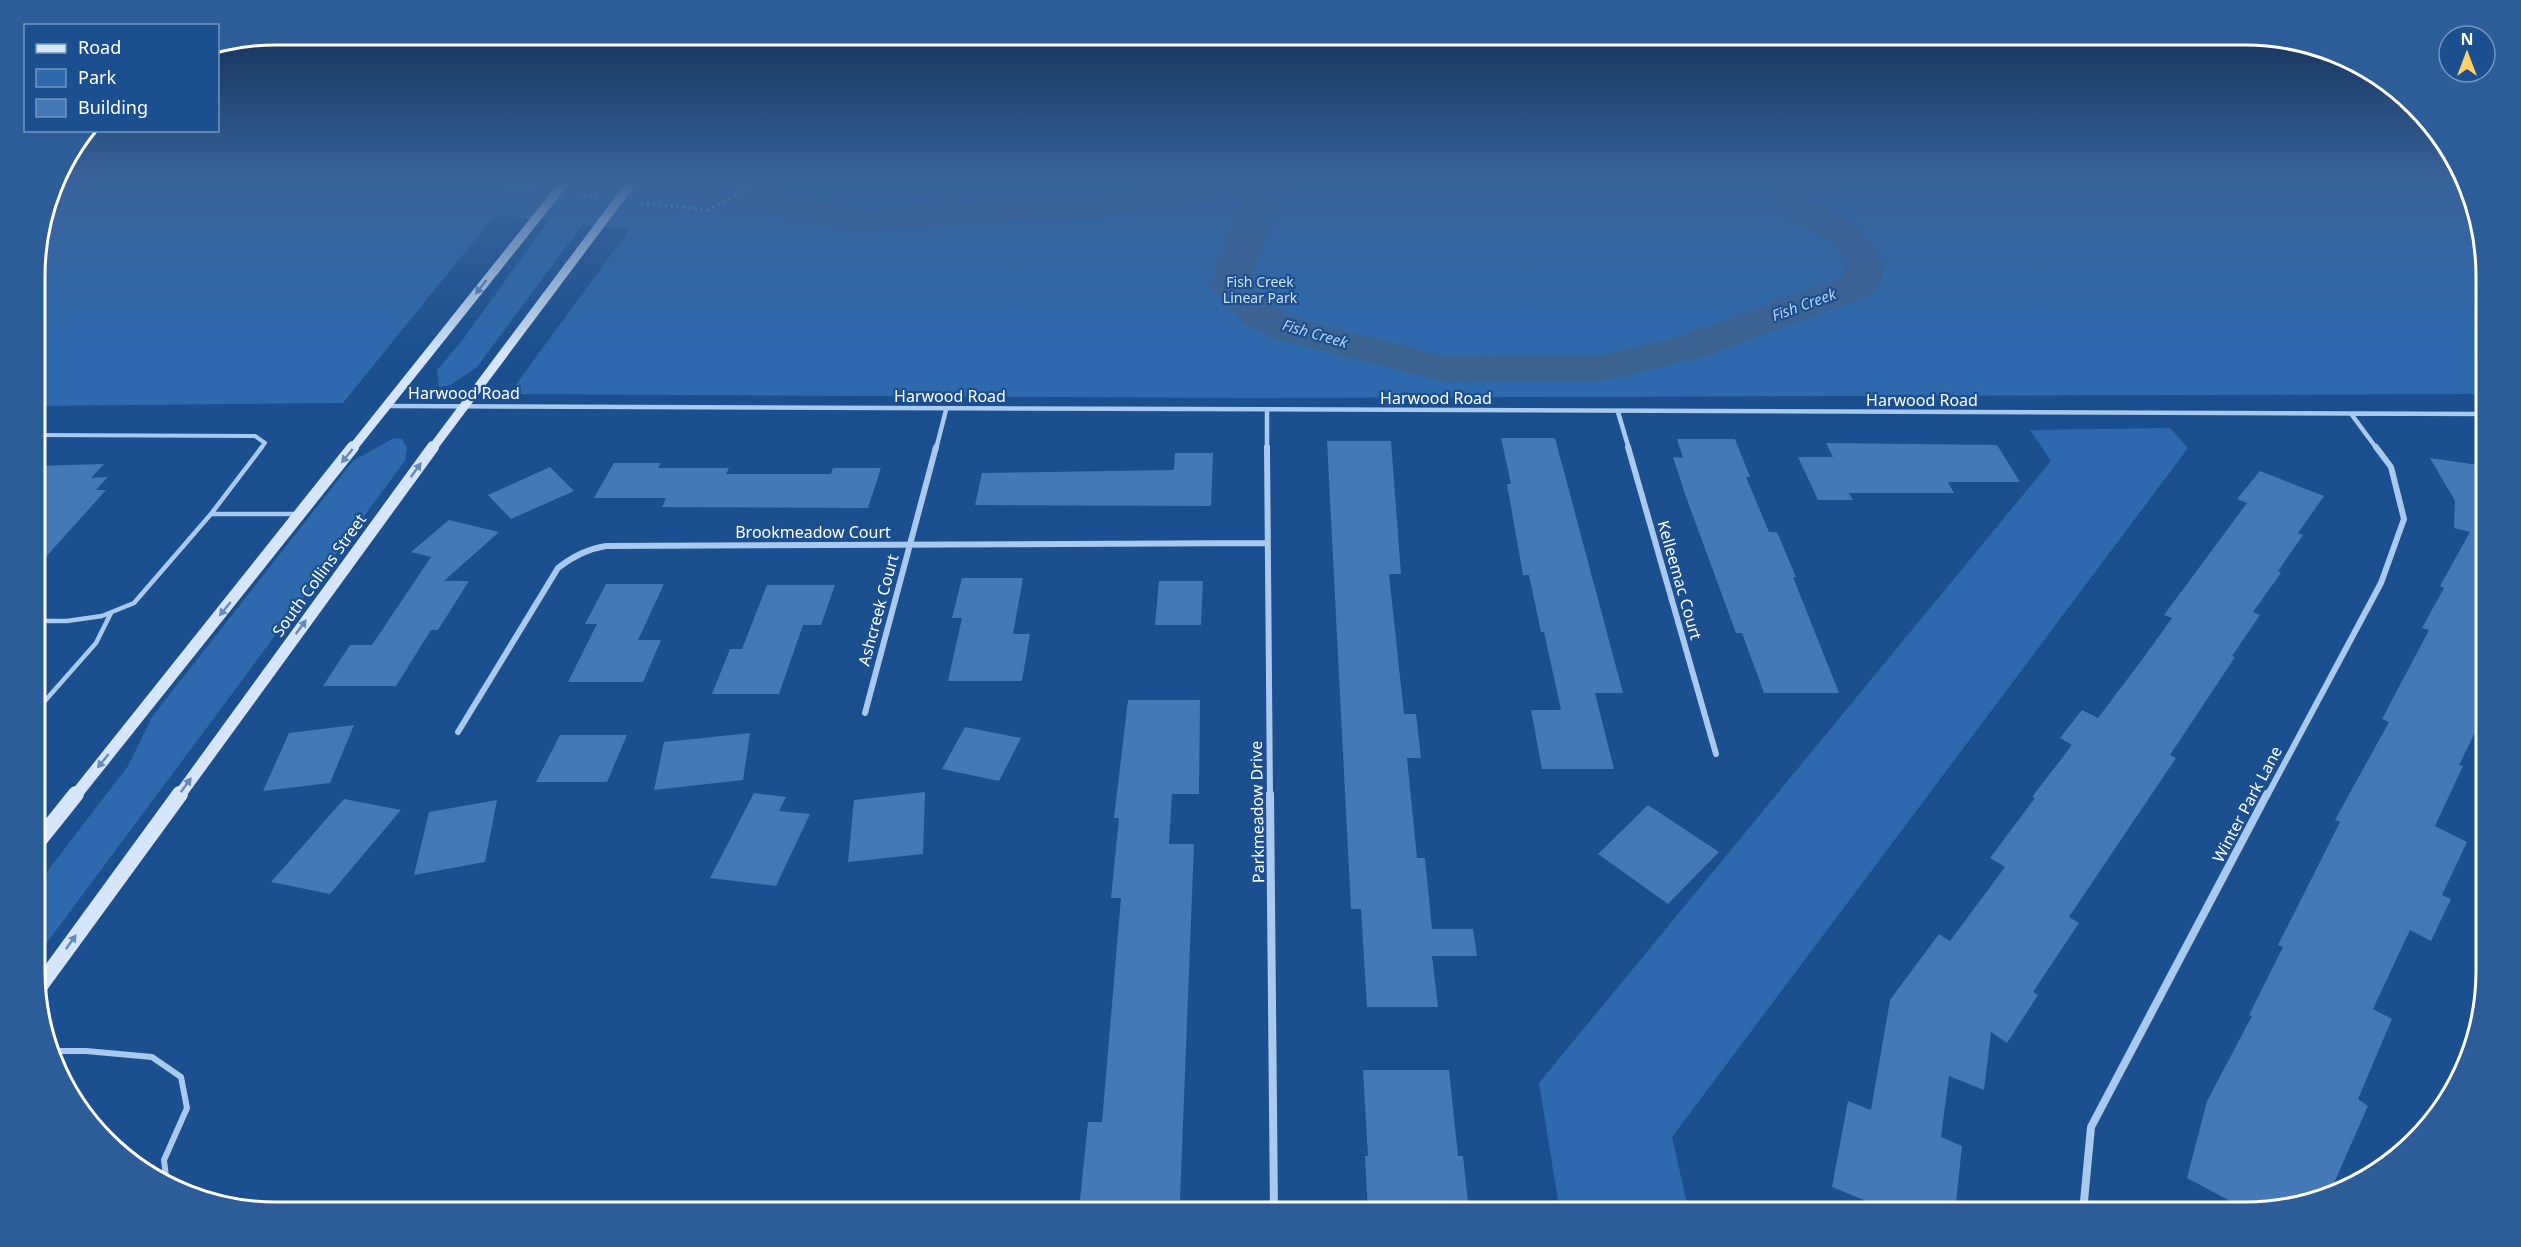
<svg xmlns="http://www.w3.org/2000/svg" width="2521" height="1247" font-family="'Noto Sans',sans-serif">
<rect width="100%" height="100%" fill="#1b4f8f"/>
<path fill="#2e69ad" d="M56,182H2467L2484,245L2485,394L1237,398L509,394L629,230L583,224L477,367L450,385L439,387L437,370L464,338L548,221L495,215L343,403L35,406V260Z
M2170,428L2188,448L1672,1137L1689,1212H1560L1539,1083L2051,461L2030,430Z
M394,438L402,439L407,448L405,461L37,956L36,886L128,766L152,717L353,461Z"/>
<g fill="none" stroke-linecap="round" stroke-linejoin="round">
<path fill="#3c6290" fill-rule="evenodd" d="M603,182H716L729,185L732,190L745,187L858,210L1030,197L1102,195L1200,182H1241L1267,187L1272,195L1276,211L1250,283L1273,305L1302,320L1444,356L1602,355L1675,338L1842,277L1845,260L1833,243L1775,210L1770,202L1784,182H1820L1809,199L1859,227L1885,260L1881,284L1875,293L1703,357L1602,381L1444,382L1272,338L1243,323L1209,285L1238,211L1237,203L1223,201L1102,217L1030,219L858,232L745,209L732,206L729,201L716,204L621,193L608,190Z"/>
</g>
<path fill="#4478b7" d="M1501,438H1555L1623,693H1595L1614,769H1542L1531,710H1561L1544,632H1541L1529,575H1523L1507,484H1511Z
M1677,439H1735L1750,477H1746L1769,532H1777L1796,577H1793L1839,693H1764L1742,633H1736L1686,497L1673,457L1683,458Z
M1327,441H1391L1401,574H1389L1404,714H1416L1421,758H1407L1417,858H1425L1432,929H1473L1477,956H1432L1438,1007H1367L1361,909H1351Z
M1826,443L1997,445L2020,482H1948L1954,493H1849L1853,500H1818L1798,457H1833Z
M1175,453H1213L1211,506L975,505L982,473L1174,470Z
M2430,458L2485,466L2486,710L2459,765L2463,766L2435,826L2467,842L2442,895L2451,899L2431,941L2410,930L2373,1009L2392,1019L2358,1099L2368,1106L2334,1183L2345,1188L2322,1200L2251,1212L2187,1178L2207,1101L2252,1016L2249,1015L2283,947L2278,945L2340,822L2335,820L2389,722L2382,719L2429,630L2422,628L2444,588L2440,586L2470,532L2454,528L2455,501Z
M614,463H661L658,468H729L726,474H831L833,468H881L868,508L662,507L666,498H594Z
M104,464L91,478L108,477L96,490H106L36,568L35,466Z
M550,467L574,491L511,519L488,495Z
M2260,471L2324,496L2298,533L2303,535L2278,571L2281,573L2253,612L2260,615L2232,656L2235,657L2170,755L2176,758L2069,917L2079,923L2033,992L2038,995L2007,1043L1991,1032L1984,1090L1949,1076L1941,1137L1962,1146L1955,1212H1893L1832,1187L1848,1101L1871,1110L1890,1000L1939,934L1950,941L2005,867L1990,858L2035,798L2032,797L2072,745L2060,738L2082,710L2098,718L2141,661L2172,618L2164,615L2247,503L2237,499Z
M449,520L499,532L444,581H469L438,630H431L396,686H323L350,645H372L431,557L411,552Z
M962,578H1023L1013,634H1030L1022,681H948L962,618H952Z
M1159,581H1203L1201,625H1155Z
M606,584H664L638,640H661L643,682H568L597,624H585Z
M767,585H835L821,625H803L779,694H712L730,649H742Z
M1128,700H1200L1199,794H1172L1169,844H1194L1180,1200H1080L1088,1122H1102L1121,898H1111L1119,818H1114Z
M354,725L330,783L263,791L289,733Z
M965,727L1021,738L999,781L942,769Z
M750,733L743,780L654,790L664,742Z
M560,735H627L607,782H536Z
M925,792L923,854L848,862L854,800Z
M754,793L786,797L779,811L810,814L776,886L710,878Z
M344,799L401,810L330,894L271,882Z
M497,800L485,862L414,875L429,812Z
M1648,805L1719,852L1668,904L1598,854Z
M1363,1070H1449L1458,1156H1463L1469,1212H1368L1365,1156H1368Z"/>
<g fill="none" stroke-linecap="round" stroke-linejoin="round">
<path stroke="#a9c9ee" stroke-width="3" stroke-dasharray="2 4" stroke-linecap="butt" d="M491,182L535,188
M578,194L598,197
M641,203L708,210L759,182"/>
<path stroke="#a9c9ee" stroke-width="4" d="M35,435L255,436L265,443L260,449"/>
<path stroke="#a9c9ee" stroke-width="4.5" d="M211,514H298
M36,621H67L102,616L134,603L211,514L262,447
M36,711L96,643L111,613"/>
<path stroke="#a9c9ee" stroke-width="6" d="M50,1051H86L152,1057L181,1077L187,1108L164,1160L167,1185
M271,1211L409,1212"/>
<path stroke="#a9c9ee" stroke-width="4.5" d="M387,406L2485,414
M1267,411V449
M1618,412L1629,449
M2352,415L2377,449
M936,449L946,410"/>
<path stroke="#a9c9ee" stroke-width="6" d="M1267,447L1270,796
M1628,447L1716,754
M865,713L936,447
M458,732L558,568C573,556 587,549 606,546L1268,543
M2267,796L2381,583L2404,519L2391,467L2376,447"/>
<path stroke="#a9c9ee" stroke-width="8" d="M1270,794L1274,1212
M2083,1212L2091,1127L2267,794"/>
<path stroke="#d6e6fa" stroke-width="9" d="M352,449L565,182
M432,449L632,182"/>
<path stroke="#d6e6fa" stroke-width="12" d="M75,796L353,447
M179,796L433,447"/>
<path stroke="#d6e6fa" stroke-width="16" d="M36,844L76,794
M37,990L180,794"/>
</g>
<defs><path id="oneway-solid" d="M-6-.8H1V-3.2L6.5 0L1 3.2V.8H-6Z" transform="scale(1.5)"/></defs>
<g fill="#668bba">
<use href="#oneway-solid" transform="translate(481 287) rotate(128)"/>
<use href="#oneway-solid" transform="translate(347 456) rotate(129)"/>
<use href="#oneway-solid" transform="translate(416 470) rotate(-54)"/>
<use href="#oneway-solid" transform="translate(225 609) rotate(129)"/>
<use href="#oneway-solid" transform="translate(301 627) rotate(-54)"/>
<use href="#oneway-solid" transform="translate(103 761) rotate(129)"/>
<use href="#oneway-solid" transform="translate(186 785) rotate(-54)"/>
<use href="#oneway-solid" transform="translate(71 942) rotate(-54)"/>
</g>
<linearGradient id="sky" x2="0" y2="1"><stop stop-color="#0f2b4f"/><stop offset="0.51" stop-color="#39639b"/><stop offset="1" stop-color="#39639b" stop-opacity="0"/></linearGradient>
<rect width="2521" height="357" fill="url(#sky)"/>
<g text-anchor="middle" stroke-width="4.5" stroke-linejoin="round" paint-order="stroke">
<g font-size="14" fill="#cfe3fa" stroke="#1b4f8f">
<text x="1260" y="287">Fish Creek<tspan x="1260" dy="16">Linear Park</tspan></text>
</g>
<g font-size="15" font-style="italic" fill="#b5d3f5" stroke="#1b4f8f">
<text transform="translate(1804 305) rotate(-20)" y="5">Fish Creek</text>
<text transform="translate(1315 334) rotate(16)" y="5">Fish Creek</text>
</g>
<g font-size="16" fill="#fff" stroke="#1b4f8f">
<text x="464" y="399">Harwood Road</text>
<text x="950" y="402">Harwood Road</text>
<text x="1436" y="404">Harwood Road</text>
<text x="1922" y="406">Harwood Road</text>
<text x="813" y="538">Brookmeadow Court</text>
<text transform="translate(319 575) rotate(-54)" y="6">South Collins Street</text>
<text transform="translate(1680 580) rotate(74)" y="6">Kelleemac Court</text>
<text transform="translate(878 610) rotate(-75)" y="6">Ashcreek Court</text>
<text transform="translate(2247 804) rotate(-62)" y="6">Winter Park Lane</text>
<text transform="translate(1257 812) rotate(-91)" y="6">Parkmeadow Drive</text>
</g>
</g>
<path d="M0 0H2521V1247H0ZM276 45H2245A231 231 0 0 1 2476 276V971A231 231 0 0 1 2245 1202H276A231 231 0 0 1 45 971V276A231 231 0 0 1 276 45Z" fill="#2d5d98" fill-rule="evenodd"/>
<path fill="none" stroke="#fff" stroke-width="3" d="M276 45H2245A231 231 0 0 1 2476 276V971A231 231 0 0 1 2245 1202H276A231 231 0 0 1 45 971V276A231 231 0 0 1 276 45Z"/>
<rect x="24" y="24" width="195" height="108" fill="#1b4f8f" stroke="#7695bc" stroke-width="1.5"/>
<rect x="36" y="44" width="30" height="9" fill="#d6e6fa" stroke="#7695bc" stroke-width="1.5"/>
<text x="78" y="54" font-size="18" fill="#ffffff">Road</text>
<rect x="36" y="69" width="30" height="18" fill="#2e69ad" stroke="#7695bc" stroke-width="1.5"/>
<text x="78" y="84" font-size="18" fill="#ffffff">Park</text>
<rect x="36" y="99" width="30" height="18" fill="#4478b7" stroke="#7695bc" stroke-width="1.5"/>
<text x="78" y="114" font-size="18" fill="#ffffff">Building</text>
<g transform="translate(2467 54)"><circle r="28" fill="#1b4f8f" stroke="#7695bc" stroke-width="1.5"/>
<path d="M0-4.5L10 22L0 15L-10 22Z" fill="#ffd166"/>
<text y="-9" font-size="16" font-weight="bold" text-anchor="middle" fill="#ffffff">N</text>
</g>
</svg>
